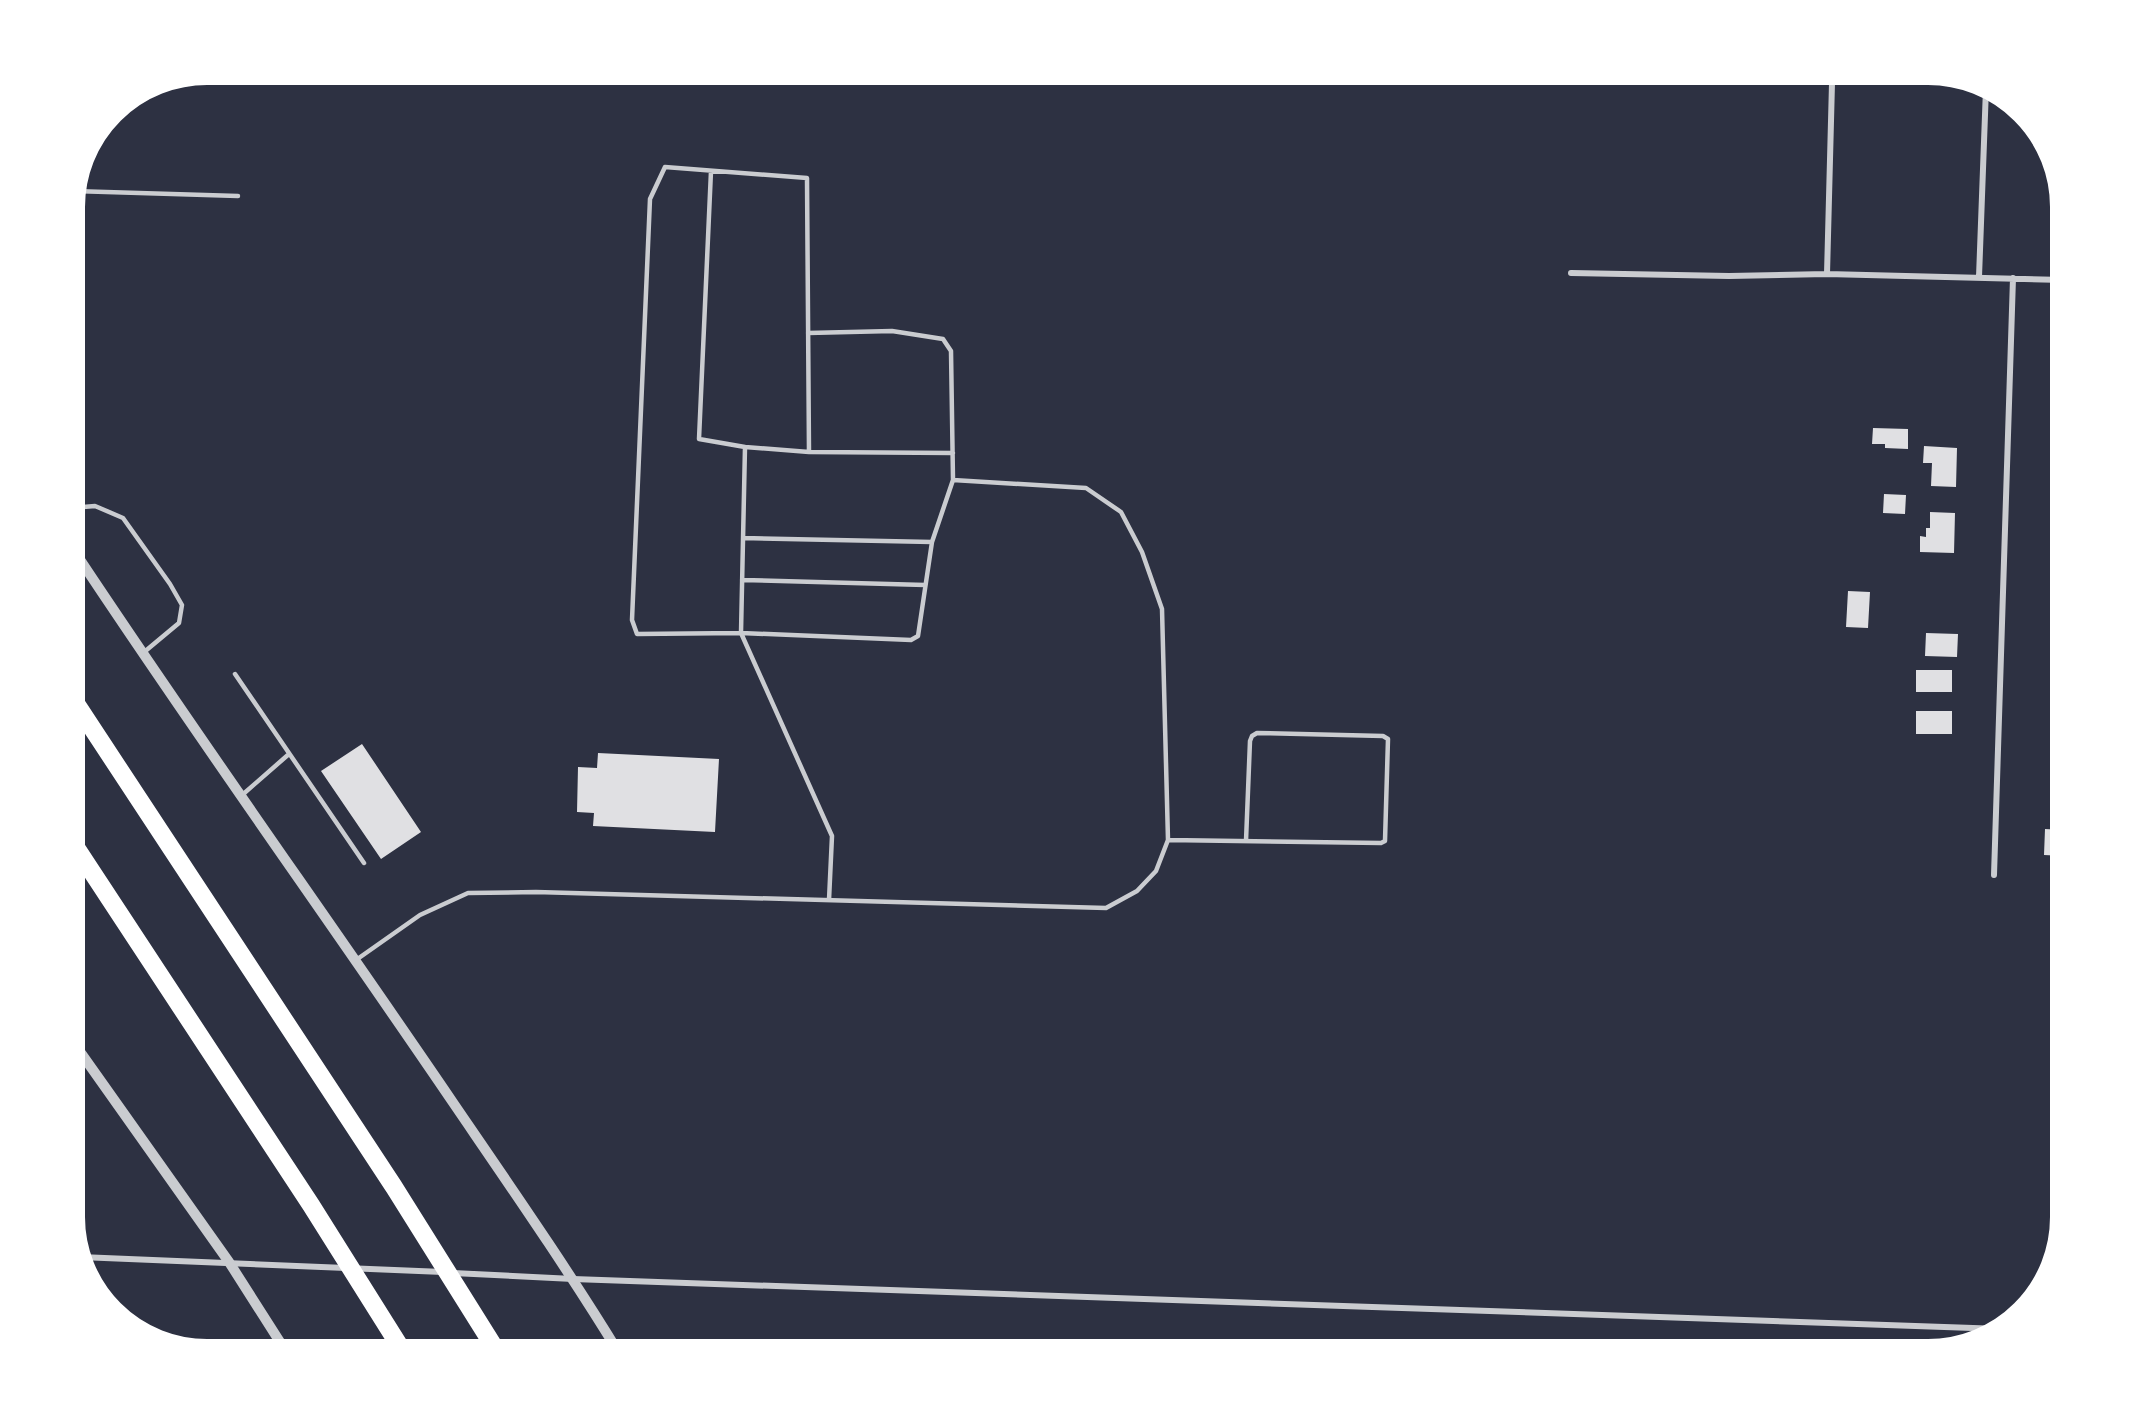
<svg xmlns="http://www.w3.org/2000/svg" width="2135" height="1424" font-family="'Nunito Sans',sans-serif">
<rect width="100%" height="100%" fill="#2d3142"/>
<path fill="#e0e0e3" d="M1873,428L1908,429V449L1885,448V444H1872Z
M1924,446L1957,448L1956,487L1931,486L1932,463H1923Z
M2053,447H2064V470H2052Z
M2061,476H2064V504H2060Z
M1884,494L1906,495L1905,514L1883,513Z
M1930,512L1955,513L1954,553L1920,552V536L1926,537V528H1930Z
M2060,514H2064V542H2059Z
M2059,558H2064V586H2058Z
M1848,591L1870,592L1868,628L1846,627Z
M2058,593H2064V630H2057Z
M1926,633L1958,634L1957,657L1925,656Z
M2057,644L2064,645V681H2055Z
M1916,670H1952V692H1916Z
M2055,696H2064V733L2054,732Z
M1916,711H1952V734H1916Z
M362,744L421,832L381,859L321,771Z
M2053,746L2064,747V788L2051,787Z
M598,753L719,759L715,832L593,826L594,813L577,812L578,767L597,768Z
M2045,829L2064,830V856L2044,855Z"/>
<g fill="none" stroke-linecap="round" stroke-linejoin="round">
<path stroke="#caccd0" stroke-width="4.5" d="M711,171L699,439L745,447
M73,191L238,196
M809,452L953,453
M71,508L95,506L123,518L170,584L182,605L179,623L143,653
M743,538L932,542L953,480L951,351L943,339L892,331L808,333
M742,580L925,585
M235,674L364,863
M241,796L289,754
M1168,840L1381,843L1385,841L1388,739L1383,736L1257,733L1252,736L1250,741L1246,841
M829,900L832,836L741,633L745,447L809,452L807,178L665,167L650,199L632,620L637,634L741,633L911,640L918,636L932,542
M356,960L420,915L468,893L536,892L1106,908L1137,891L1156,871L1168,840L1162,609L1142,552L1121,512L1086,488L953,480"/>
<path stroke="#caccd0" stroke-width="6" d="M1571,273L1729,276L1827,274L2064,280
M1827,274L1832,83
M1979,277L1986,88
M1994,875L2013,278
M80,1257L443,1272
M453,1273L573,1279L2002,1329"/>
<path stroke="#caccd0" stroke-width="10" d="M71,546C195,734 327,917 454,1104C510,1186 567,1268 619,1353
M71,1039L229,1262L287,1353"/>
<path stroke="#fff" stroke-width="18" d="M71,696L394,1187L498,1353
M71,840L311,1205L404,1353"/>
</g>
<path d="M0 0H2135V1424H0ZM207 81H1928A126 126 0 0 1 2054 207V1217A126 126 0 0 1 1928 1343H207A126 126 0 0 1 81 1217V207A126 126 0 0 1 207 81Z" fill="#fff" fill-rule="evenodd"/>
<path fill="none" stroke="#fff" stroke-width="8" d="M207 81H1928A126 126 0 0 1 2054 207V1217A126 126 0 0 1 1928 1343H207A126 126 0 0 1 81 1217V207A126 126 0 0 1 207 81Z"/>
</svg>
